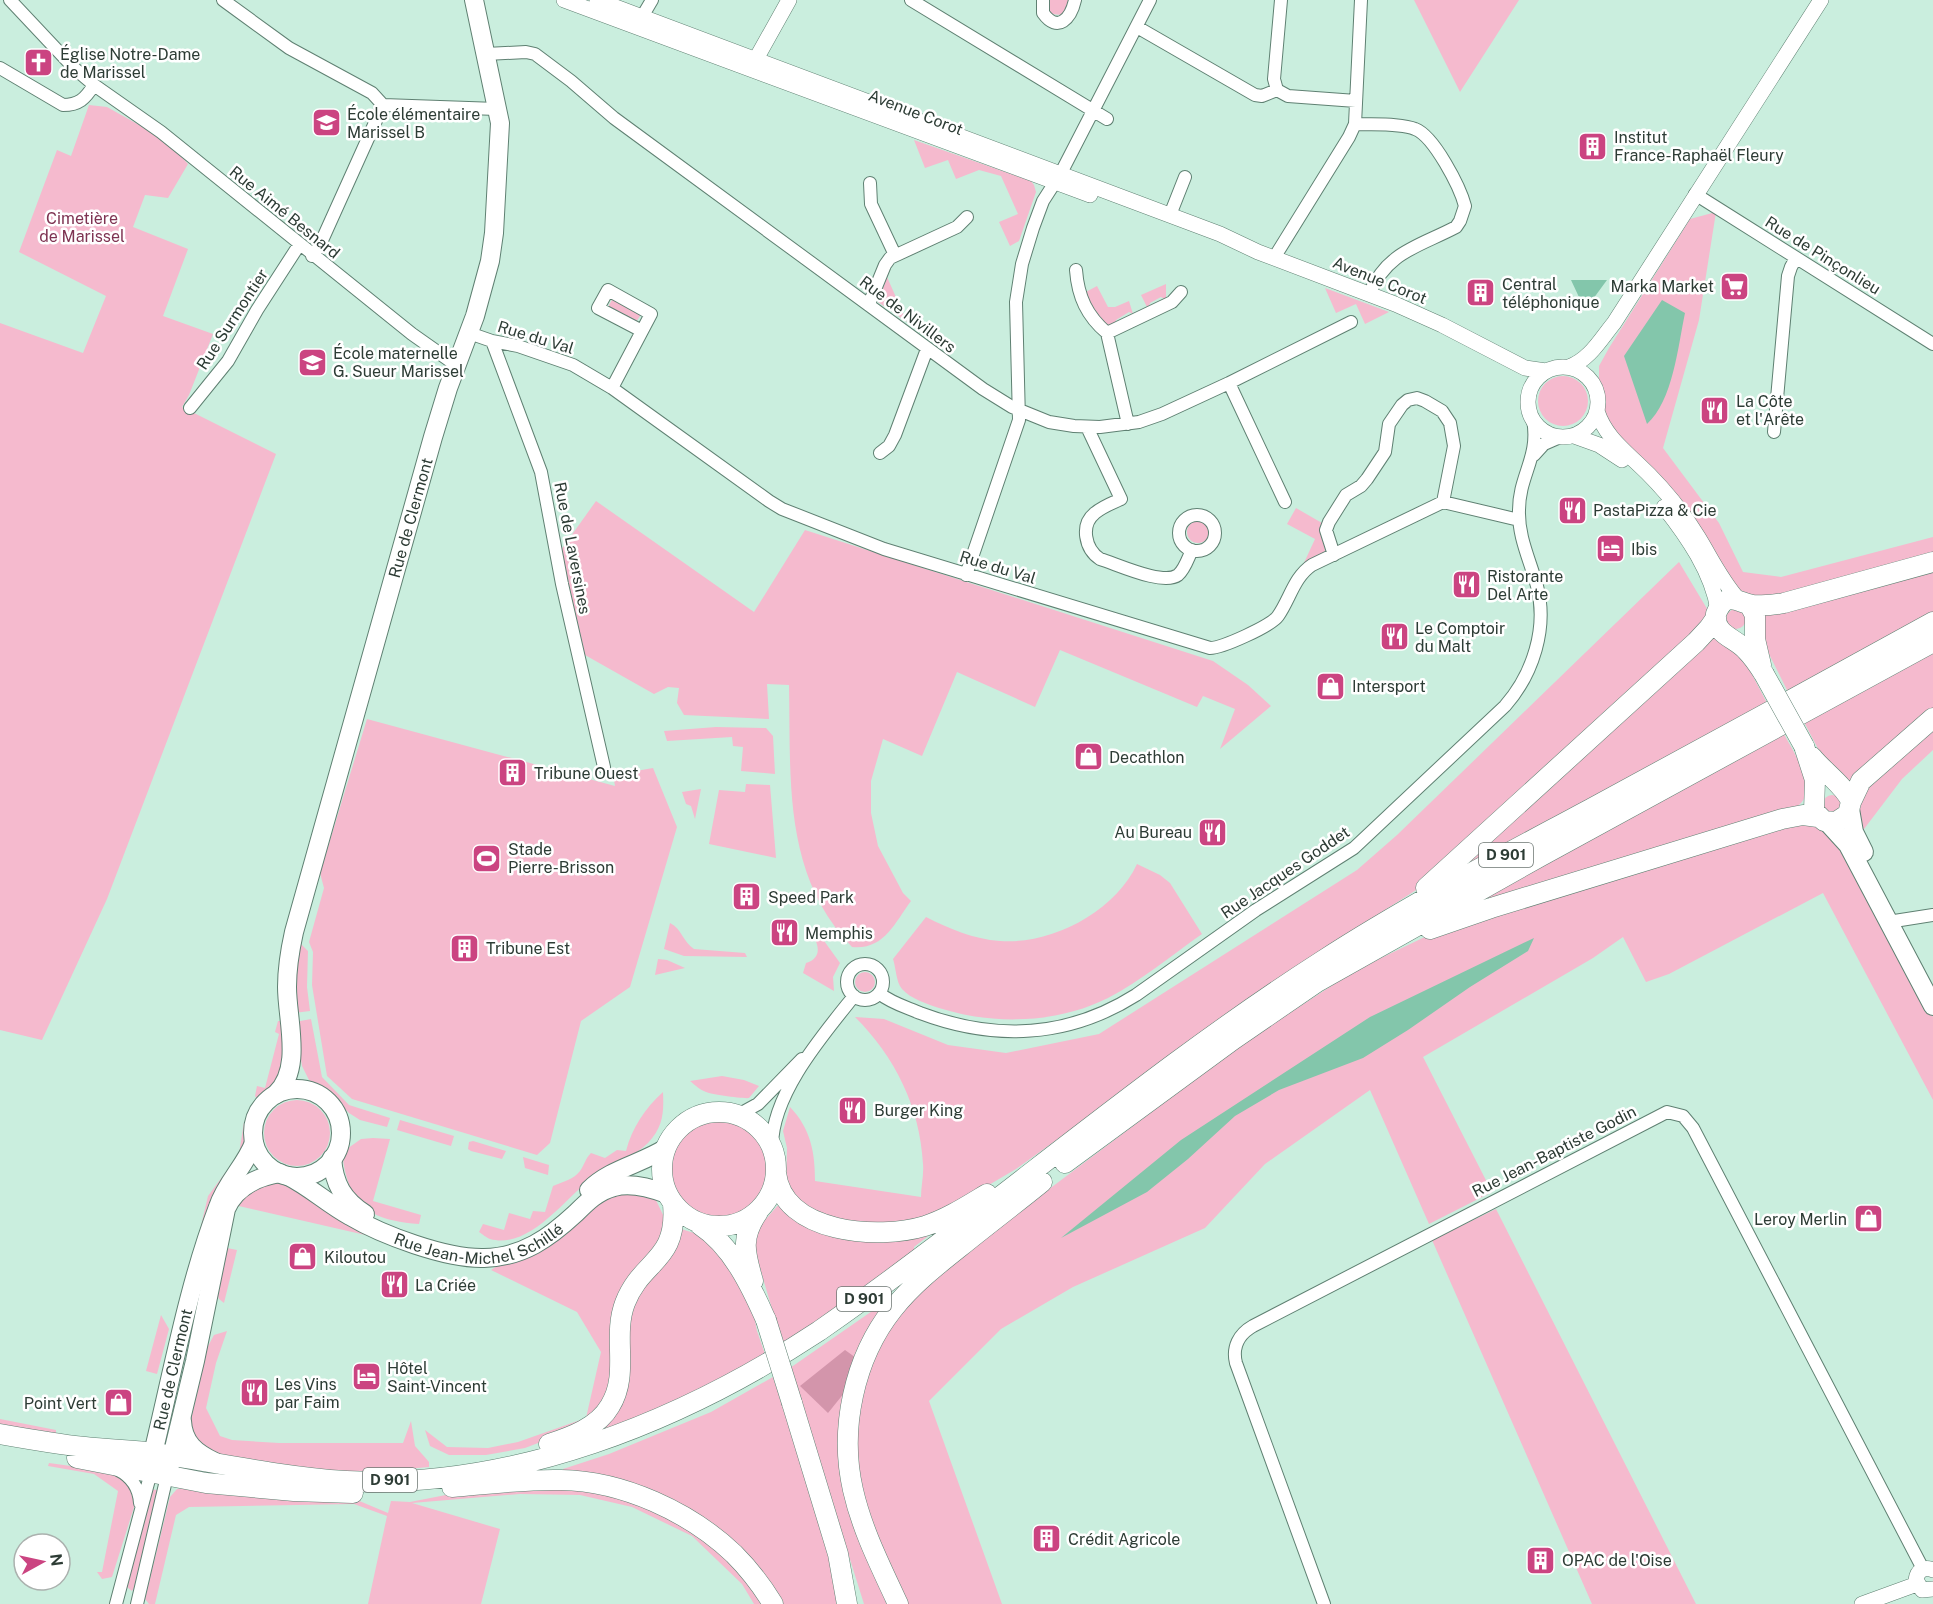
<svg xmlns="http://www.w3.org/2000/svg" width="1933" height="1604" font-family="'Public Sans',sans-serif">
<rect width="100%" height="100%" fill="#caeede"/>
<path fill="#f5bace" d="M1048,0H1069L1067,11L1063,15L1050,14L1047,8Z
M1414,0H1519L1460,92Z
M89,105L107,107L166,140L188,164L168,198L145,195L133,227L188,249L163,316L213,334L189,395L182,407L276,454L107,899L42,1040L0,1030V323L83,353L106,296L19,252L57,150L71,156Z
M914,140L1031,181L1034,185L1036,192L1019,241L1010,246L999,222L1018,214L1001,176L979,170L956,179L948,160L925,168Z
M1716,212L1699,320L1663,448L1719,523L1743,572L1781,577L1933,537V555L1762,600L1731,586L1604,420L1603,391L1599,381V366L1609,348L1690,219Z
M887,277L907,322L878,302Z
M1166,284V300L1161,297L1150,303L1148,309L1141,295Z
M1097,286L1108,307H1115L1129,301L1133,314L1129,312L1116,320L1115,324L1108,325L1095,313L1084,293Z
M1325,288L1389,312L1365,324L1356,304L1336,313Z
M613,298L642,313L636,322L608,307Z
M1538 401a25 25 0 1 1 50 0a25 25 0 1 1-50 0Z
M596,501L754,612L805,530L1213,661L1248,685L1271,706L1220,749L1235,709L1203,696L1197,707L1060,650L1035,707L957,672L922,756L883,739L871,781V813L878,846L903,893L911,901C894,924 884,950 852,947C782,874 791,778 789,685L767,684L769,719L684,715L677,703L679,688L668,687L654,694L585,655L561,550Z
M1296,508L1322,523L1325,551L1323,555L1303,565L1315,539L1287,524Z
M1187 532a11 11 0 1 1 22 0a11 11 0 1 1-22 0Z
M1679,562L1709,612L1700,630L1424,885L1313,956L1016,1169L965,1199L919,1219L861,1226L837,1219L800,1204L786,1184L787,1148L783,1131L790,1107C811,1129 815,1153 815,1181L921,1197C921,1186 924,1175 923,1164C920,1107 895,1057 855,1017L884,1019L948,1045L1006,1053L1099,1034L1357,870L1397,835Z
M1933,565V614L1788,692L1762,640L1761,611Z
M1726 619a10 10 0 1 1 20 0a10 10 0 1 1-20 0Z
M1710,635L1744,659L1768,705L1438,886Z
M1933,651V710L1853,784C1829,776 1816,744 1804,722Z
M367,719L615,786L613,775L653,768L677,827L630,987L581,1021L550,1143L537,1155L352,1099L327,1076L312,985L313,952L309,942L324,888L320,873Z
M716,727L766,728L773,736L775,774L741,771L743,747L733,746L732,737L667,741L664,731Z
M1933,727V750L1902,779L1861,833L1858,818L1865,785Z
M1783,732C1792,750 1819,788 1799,805C1795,808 1790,810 1786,812L1468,911L1464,906Z
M746,784L770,785L776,858L709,844L719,790L745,792Z
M701,789L695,819L691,806L686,804L682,792Z
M1823 804a9 9 0 1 1 18 0a9 9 0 1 1-18 0Z
M1790,820L1809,823L1838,838L1933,1017V1100L1823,893L1669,974L1646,982L1623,937L1593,958L1423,1057L1492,1192L1429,1224L1370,1090L1265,1164L1205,1228L1073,1287L1001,1329L929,1401L1002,1604H906L876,1539L858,1483L856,1422L873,1357L905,1304L967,1251L1242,1044L1342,979L1381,958L1431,934Z
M1137,864L1160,875L1170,883L1202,934C1172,955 1141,981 1108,998C1056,1024 993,1025 939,1008C927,1004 911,999 902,989C896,982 896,968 893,959L926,917C950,929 973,939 1000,941C1051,945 1115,912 1137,864Z
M670,923C682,929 683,942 694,949L745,953L747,957L684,956L664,949Z
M822,938L840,963L833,977L834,991L803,973L806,963C819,959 820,950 815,939Z
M299,942L308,951L307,987L310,1011L294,1013L293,984Z
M658,959L667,960L685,968L655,975Z
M855 982a10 10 0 1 1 20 0a10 10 0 1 1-20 0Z
M311,1019L322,1077L349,1105L390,1118L387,1127L360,1120L349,1113L327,1090L309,1080L302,1066L295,1022Z
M278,1021H281L285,1051L275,1087L257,1099L255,1096L257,1086L265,1088L279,1034L275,1032Z
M722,1076L744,1080L759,1086L749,1098C744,1099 709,1094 706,1092C700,1090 695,1085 690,1081Z
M663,1092C664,1113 663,1127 648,1143C633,1158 610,1164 593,1177C566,1197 530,1250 490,1239C487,1238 482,1234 479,1232L483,1224L504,1230L509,1213L530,1219L533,1211L545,1212L553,1186C563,1182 574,1179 580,1171C585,1164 585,1159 591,1153L605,1158L617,1150L626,1151C632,1128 645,1108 663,1092Z
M264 1133a33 33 0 1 1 66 0a33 33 0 1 1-66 0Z
M400,1120L454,1136L451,1146L397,1130Z
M670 1170a49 49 0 1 1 98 0a49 49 0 1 1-98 0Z
M244,1122H247V1140L200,1230L208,1196L239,1154Z
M373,1138L390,1139L373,1201L421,1215L419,1224C383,1221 356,1214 346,1175C344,1166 342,1160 344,1151L361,1139Z
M473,1141L506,1151L502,1159L471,1151L468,1149L469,1142Z
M523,1157L549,1165L548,1175L525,1168Z
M280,1183L298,1189L374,1237L230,1204L264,1184Z
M618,1192L654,1196L665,1219L660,1245L630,1280L610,1397L585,1425L525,1448L486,1455H449L430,1446L425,1430L447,1447L488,1448L518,1442L586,1418L601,1352L577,1312L491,1270L585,1210Z
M779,1204L793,1218L932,1233L914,1247V1252L783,1346L754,1248L758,1228Z
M1496,1209L1696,1604H1592L1432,1240Z
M678,1228L710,1238L752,1305L757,1331L766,1357L669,1405L602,1433L595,1429L613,1412L628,1312Z
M227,1248L237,1250L224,1303L219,1299L216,1291Z
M901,1291L849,1387L844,1449L894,1604H864L790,1368Z
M161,1315L169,1329L157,1374L146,1371Z
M227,1331L216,1363L206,1408L220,1436L232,1440L279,1443H403L411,1421L415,1446L429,1462V1467L373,1472L334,1473L243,1461L198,1447L190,1424L207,1348L214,1335Z
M773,1377L834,1567L839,1604H782L700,1521L563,1476V1469L609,1454L711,1412Z
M0,1419L56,1430V1435L0,1426Z
M49,1463L107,1471L128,1482L135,1504L112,1577L102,1579L97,1572H102L118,1491L94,1474L48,1466Z
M192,1486L357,1500L388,1513L391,1501L410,1502L461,1492L569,1486L615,1492L689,1528L737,1568L766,1604H754L742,1584L692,1536L632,1507L580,1495L520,1494L412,1503L500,1529L481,1604H368L387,1516L354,1504L189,1507L176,1515L155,1604H149L145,1599L170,1497L177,1489Z
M150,1489L157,1490L134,1588L132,1591L127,1587Z"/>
<path fill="#d395ab" d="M845,1350L859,1360L849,1387L828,1413L800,1386Z"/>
<path fill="#83c6ab" d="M1571,280H1607L1585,310Z
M1662,300L1685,313C1678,346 1673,401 1647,424L1624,356Z
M1534,938L1528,951L1470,987L1408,1030L1363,1058L1279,1090L1235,1116L1188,1159L1147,1192L1061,1238L1181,1140L1370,1017Z"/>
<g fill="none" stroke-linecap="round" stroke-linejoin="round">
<defs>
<path id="minor" d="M10,0L74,68L94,85L161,132L412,334L456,365
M223,0L289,48L372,93L383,105
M911,0L1107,119
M1043,0V13C1058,34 1071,18 1075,0
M1281,0L1274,79L1277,90L1288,96L1356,101
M639,22L652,0
M1137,27L1255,95L1262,96L1277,90
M486,54L526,52L535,54L571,81L614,118L983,389L1012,407L1049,422L1074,426L1100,427L1139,422L1162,414L1229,383L1351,322
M0,68L63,105C79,105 85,99 94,85
M383,105L497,109
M1355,124C1372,125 1401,123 1415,129C1434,136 1460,187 1465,206L1460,221L1456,227C1418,247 1388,251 1369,294
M870,183L871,204L895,255
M1695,194L1933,344
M1170,215L1185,177
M312,256L319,247L383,105
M1274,258L1349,137L1355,124L1361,0
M1076,270C1078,297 1087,316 1107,333
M869,304L885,265L890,258L957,227L967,217
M469,333L492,341L518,346L573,365L612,388L769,501L782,509L884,549L1210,648C1222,648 1271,626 1278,616C1290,599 1294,577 1312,565L1443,502L1519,520
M492,341L541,472L562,584L604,767
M1229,383L1285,502
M612,388L651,314L608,290L598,308L642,331
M190,408L228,361L257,310L299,245
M1128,424L1107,333L1172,302L1181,292
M1087,427L1121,499C1112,503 1102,507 1095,513C1080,525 1085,549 1100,559C1117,564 1163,586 1178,575C1185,569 1188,558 1192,550
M1774,432L1788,276L1791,267L1796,258
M880,453L889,446L895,435L927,349
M1534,455L1544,444L1560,437
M1179 533a18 18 0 1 1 36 0a18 18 0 1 1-36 0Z
M1334,555L1326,530L1329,522L1346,495L1361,486L1367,479L1385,452L1389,424L1402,405L1408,400L1417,398L1425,401L1442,411L1450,423L1454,446L1443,502
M966,575L1019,420L1016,302L1022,264L1033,228L1043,201L1061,173L1150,0
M1888,922L1933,915
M847 982a18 18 0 1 1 36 0a18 18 0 1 1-36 0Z
M879,993C891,1003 906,1007 920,1013C994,1041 1068,1038 1136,995L1256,910L1354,848L1505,706C1533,674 1548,628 1537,586C1530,560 1518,537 1519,510C1519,475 1540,457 1533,420
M738,1115L758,1104L802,1059
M772,1146C772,1094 822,1036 854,996
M118,1470C132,1477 139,1488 140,1503
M116,1604L151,1472
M137,1604L167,1476
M1324,1604L1236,1363C1232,1347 1239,1334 1253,1326L1667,1112L1683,1116L1693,1128L1923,1569"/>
<path id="tertiary" d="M564,0L1090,195
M597,0L1220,234L1258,252L1395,304L1442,325L1525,368L1546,371
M751,68L789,0
M1528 402a35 35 0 1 1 70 0a35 35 0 1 1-70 0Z
M1569,367C1590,359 1600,340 1614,323L1821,0
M1597,411C1604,433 1619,446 1636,462C1660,484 1681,509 1698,537C1711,558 1721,580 1738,599
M1574,436L1599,445L1622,460
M1664,507C1687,536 1712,572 1718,610
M1933,1570C1924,1566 1917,1571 1916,1580L1922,1590L1933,1589
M1862,1604L1917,1584"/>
<g id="secondary">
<path d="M1850,809L1854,832L1864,852"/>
<path d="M1827,822L1848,845L1933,1006"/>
<circle cx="297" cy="1133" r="44"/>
<path id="s1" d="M276,1094C303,1068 287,1020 287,987C287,968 290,950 294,932L433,437L448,388L475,316L490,261L494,233L500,123L474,0"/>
<path d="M332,1158C334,1184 343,1200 365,1214"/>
<path id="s2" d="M288,1176C310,1187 328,1204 350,1216C382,1235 446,1259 484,1258C523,1257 549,1238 576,1213C587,1202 598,1191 614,1187C631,1182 651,1188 667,1194"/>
<path d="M589,1190C610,1169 641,1164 666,1148"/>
<path d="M182,1421C183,1443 196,1453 215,1462"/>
<path id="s3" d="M152,1467L153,1453C173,1371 188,1286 218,1207C226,1183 245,1166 254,1143"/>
<path d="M169,1469L195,1361L226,1209C236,1186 257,1177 280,1173"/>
</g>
<path id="primary" d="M1749,604L1755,615V639L1761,665
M1764,674C1759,666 1753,657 1746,650C1734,637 1714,635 1716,614C1726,589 1738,603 1753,605C1764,606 1774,605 1784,603L1933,562
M1804,746L1815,780L1814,811L1824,821L1836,822L1848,814L1851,802L1861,781L1933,718
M1812,757C1822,770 1847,788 1851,802
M1426,888L1696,642L1709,628L1716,618
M1430,929L1491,908L1782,819L1803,815L1818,817
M662 1169a57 57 0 1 1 114 0a57 57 0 1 1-114 0Z
M1065,1163L1234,1039L1317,982L1541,856L1933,642
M776,1173C783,1234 879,1240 925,1226C947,1219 967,1206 987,1194
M700,1225C732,1246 751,1286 766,1320
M753,1281C745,1253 740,1238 758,1212
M792,1403L838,1554L847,1604
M0,1434C28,1439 57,1444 85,1447C111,1450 137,1450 162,1454C223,1464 284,1477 346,1481C514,1489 681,1422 819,1331C990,1212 1147,1073 1322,961C1410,904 1503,856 1594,807C1708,746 1820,684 1933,622
M549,1444C571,1437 598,1427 610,1406C630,1374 612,1337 625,1303C642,1259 678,1262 673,1204
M77,1458L206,1483L294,1491L353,1493
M452,1487C488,1484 525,1479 561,1480C623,1481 690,1512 734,1554C749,1569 762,1586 773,1604
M898,1604C881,1567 862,1530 853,1490C839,1429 854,1358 893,1309C912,1285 936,1266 960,1247C987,1225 1015,1204 1042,1182"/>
</defs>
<use href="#minor" stroke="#5f8072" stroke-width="14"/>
<use href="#tertiary" stroke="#5f8072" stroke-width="16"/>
<use href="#secondary" stroke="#5f8072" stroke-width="20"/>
<use href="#primary" stroke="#5f8072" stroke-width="21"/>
<use href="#minor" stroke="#fff" stroke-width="12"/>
<use href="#tertiary" stroke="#fff" stroke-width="15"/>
<use href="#secondary" stroke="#fff" stroke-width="18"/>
<use href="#primary" stroke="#fff" stroke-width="20"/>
<defs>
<path id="primary-bridge" d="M1764,674L1804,746
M766,1320L792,1403"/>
</defs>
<use href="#primary-bridge" stroke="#5f8072" stroke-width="21" stroke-linecap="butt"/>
<use href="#primary-bridge" stroke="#fff" stroke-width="20"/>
</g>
<defs>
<symbol id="church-square" viewBox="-11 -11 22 22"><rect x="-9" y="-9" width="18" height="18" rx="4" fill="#cb4481" stroke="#fff"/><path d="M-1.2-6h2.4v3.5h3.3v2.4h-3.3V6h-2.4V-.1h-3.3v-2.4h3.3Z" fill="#fff"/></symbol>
<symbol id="school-square" viewBox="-11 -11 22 22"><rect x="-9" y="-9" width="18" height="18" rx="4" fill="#cb4481" stroke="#fff"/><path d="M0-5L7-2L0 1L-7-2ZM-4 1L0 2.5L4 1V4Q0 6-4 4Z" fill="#fff"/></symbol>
<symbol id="building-square" viewBox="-11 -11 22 22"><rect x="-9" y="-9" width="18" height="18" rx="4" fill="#cb4481" stroke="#fff"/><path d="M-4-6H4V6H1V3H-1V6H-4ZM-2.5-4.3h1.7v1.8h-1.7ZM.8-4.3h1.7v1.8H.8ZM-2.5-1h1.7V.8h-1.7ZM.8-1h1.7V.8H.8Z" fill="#fff"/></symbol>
<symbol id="supermarket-square" viewBox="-11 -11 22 22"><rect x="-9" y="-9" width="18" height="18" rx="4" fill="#cb4481" stroke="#fff"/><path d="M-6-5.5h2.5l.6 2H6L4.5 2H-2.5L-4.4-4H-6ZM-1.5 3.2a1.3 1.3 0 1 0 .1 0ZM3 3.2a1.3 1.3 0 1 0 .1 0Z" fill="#fff"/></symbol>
<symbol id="restaurant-square" viewBox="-11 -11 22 22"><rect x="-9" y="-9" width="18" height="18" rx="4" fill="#cb4481" stroke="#fff"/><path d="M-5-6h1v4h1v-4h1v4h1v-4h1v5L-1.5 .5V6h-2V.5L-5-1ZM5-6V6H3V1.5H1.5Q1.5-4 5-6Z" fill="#fff"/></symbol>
<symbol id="hotel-square" viewBox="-11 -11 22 22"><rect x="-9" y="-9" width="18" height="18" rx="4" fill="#cb4481" stroke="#fff"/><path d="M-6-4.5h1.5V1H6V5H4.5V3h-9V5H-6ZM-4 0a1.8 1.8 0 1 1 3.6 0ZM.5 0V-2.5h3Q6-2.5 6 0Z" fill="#fff"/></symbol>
<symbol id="shop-square" viewBox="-11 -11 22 22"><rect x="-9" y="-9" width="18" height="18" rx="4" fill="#cb4481" stroke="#fff"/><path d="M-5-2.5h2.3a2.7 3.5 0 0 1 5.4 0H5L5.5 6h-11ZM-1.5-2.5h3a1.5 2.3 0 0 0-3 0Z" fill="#fff"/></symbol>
<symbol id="stadium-square" viewBox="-11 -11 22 22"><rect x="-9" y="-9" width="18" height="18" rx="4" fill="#cb4481" stroke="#fff"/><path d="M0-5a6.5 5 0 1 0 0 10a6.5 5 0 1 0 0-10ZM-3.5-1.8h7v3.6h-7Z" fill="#fff"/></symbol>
</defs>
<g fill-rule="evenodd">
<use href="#church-square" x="22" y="46" width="33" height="33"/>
<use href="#school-square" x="310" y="106" width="33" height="33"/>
<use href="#building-square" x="1576" y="130" width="33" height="33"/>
<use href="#supermarket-square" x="1718" y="270" width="33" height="33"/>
<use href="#building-square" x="1464" y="276" width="33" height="33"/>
<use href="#school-square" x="296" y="346" width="33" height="33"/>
<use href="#restaurant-square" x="1698" y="394" width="33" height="33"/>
<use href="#restaurant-square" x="1556" y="494" width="33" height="33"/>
<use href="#hotel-square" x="1594" y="532" width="33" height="33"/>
<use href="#restaurant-square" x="1450" y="568" width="33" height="33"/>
<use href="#restaurant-square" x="1378" y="620" width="33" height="33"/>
<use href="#shop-square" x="1314" y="670" width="33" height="33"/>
<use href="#shop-square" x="1072" y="740" width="33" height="33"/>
<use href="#building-square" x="496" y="756" width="33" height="33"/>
<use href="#restaurant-square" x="1196" y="816" width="33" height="33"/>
<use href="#stadium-square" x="470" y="842" width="33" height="33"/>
<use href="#building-square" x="730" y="880" width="33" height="33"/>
<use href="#restaurant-square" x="768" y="916" width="33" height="33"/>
<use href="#building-square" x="448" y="932" width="33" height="33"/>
<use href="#restaurant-square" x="836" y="1094" width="33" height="33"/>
<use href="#shop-square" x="1852" y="1202" width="33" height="33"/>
<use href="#shop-square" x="286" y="1240" width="33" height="33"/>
<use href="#restaurant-square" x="378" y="1268" width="33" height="33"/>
<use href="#hotel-square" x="350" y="1360" width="33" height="33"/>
<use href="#restaurant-square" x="238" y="1376" width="33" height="33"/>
<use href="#shop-square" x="102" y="1386" width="33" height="33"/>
<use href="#building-square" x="1030" y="1522" width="33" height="33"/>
<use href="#building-square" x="1524" y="1544" width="33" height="33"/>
</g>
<g text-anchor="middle" stroke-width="5" stroke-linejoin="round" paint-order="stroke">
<g fill="#fff" stroke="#6c7672" stroke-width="1.5">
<rect x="1479" y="843" width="54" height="24" rx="4.5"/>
<rect x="837" y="1287" width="54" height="24" rx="4.5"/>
<rect x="363" y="1468" width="54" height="24" rx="4.5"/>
</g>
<g font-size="15" font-weight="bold" fill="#2d3c35">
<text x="1506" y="860">D 901</text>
<text x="864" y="1304">D 901</text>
<text x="390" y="1485">D 901</text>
</g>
<g font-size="16" fill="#2d3c35" stroke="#fff" text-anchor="start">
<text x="60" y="60">Église Notre-Dame<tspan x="60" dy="18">de Marissel</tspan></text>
<text x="347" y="120">École élémentaire<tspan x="347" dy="18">Marissel B</tspan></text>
<text x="1614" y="143">Institut<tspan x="1614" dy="18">France-Raphaël Fleury</tspan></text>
<text x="1502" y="290">Central<tspan x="1502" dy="18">téléphonique</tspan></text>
<text x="1714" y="292" text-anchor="end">Marka Market</text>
<text x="333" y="359">École maternelle<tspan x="333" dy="18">G. Sueur Marissel</tspan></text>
<text x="1736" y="407">La Côte<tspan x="1736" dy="18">et l'Arête</tspan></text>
<text x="1593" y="516">PastaPizza &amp; Cie</text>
<text x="1631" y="555">Ibis</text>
<text x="1487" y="582">Ristorante<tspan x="1487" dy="18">Del Arte</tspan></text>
<text x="1415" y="634">Le Comptoir<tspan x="1415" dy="18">du Malt</tspan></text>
<text x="1352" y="692">Intersport</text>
<text x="1109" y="763">Decathlon</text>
<text x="534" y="779">Tribune Ouest</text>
<text x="1192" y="838" text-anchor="end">Au Bureau</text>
<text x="508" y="855">Stade<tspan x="508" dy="18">Pierre-Brisson</tspan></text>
<text x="768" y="903">Speed Park</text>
<text x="805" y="939">Memphis</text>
<text x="486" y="954">Tribune Est</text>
<text x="874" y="1116">Burger King</text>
<text x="1847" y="1225" text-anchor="end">Leroy Merlin</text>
<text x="324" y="1263">Kiloutou</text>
<text x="415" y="1291">La Criée</text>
<text x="387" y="1374">Hôtel<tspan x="387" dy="18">Saint-Vincent</tspan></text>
<text x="275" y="1390">Les Vins<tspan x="275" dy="18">par Faim</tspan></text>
<text x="97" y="1409" text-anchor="end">Point Vert</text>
<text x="1068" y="1545">Crédit Agricole</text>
<text x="1562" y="1566">OPAC de l'Oise</text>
</g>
<g font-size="16" fill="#2d3c35" stroke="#fff">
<text transform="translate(916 112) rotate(21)" y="6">Avenue Corot</text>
<text transform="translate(285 212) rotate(39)" y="6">Rue Aimé Besnard</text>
<text transform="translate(1823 255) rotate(32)" y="6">Rue de Pinçonlieu</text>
<text transform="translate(1380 280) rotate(22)" y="6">Avenue Corot</text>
<text transform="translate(908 314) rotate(37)" y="6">Rue de Nivillers</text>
<text transform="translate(232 319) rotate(-57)" y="6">Rue Surmontier</text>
<text transform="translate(536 337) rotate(17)" y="6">Rue du Val</text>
<text dy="6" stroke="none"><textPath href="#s1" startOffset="597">Rue de Clermont</textPath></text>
<text transform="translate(573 548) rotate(79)" y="6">Rue de Laversines</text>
<text transform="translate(998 567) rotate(17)" y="6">Rue du Val</text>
<text transform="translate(1285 872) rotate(-34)" y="6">Rue Jacques Goddet</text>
<text transform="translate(1554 1151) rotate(-27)" y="6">Rue Jean-Baptiste Godin</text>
<text dy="6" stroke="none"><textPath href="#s2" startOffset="212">Rue Jean-Michel Schillé</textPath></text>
<text dy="6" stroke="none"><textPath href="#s3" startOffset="100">Rue de Clermont</textPath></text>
</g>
<g font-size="16" fill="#7e3352" stroke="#fff">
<text x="82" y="224">Cimetière<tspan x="82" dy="18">de Marissel</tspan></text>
</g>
</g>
<g transform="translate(42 1562) rotate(82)"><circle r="28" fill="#ffffff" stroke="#abb1ae" stroke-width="1.5"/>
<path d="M0-4.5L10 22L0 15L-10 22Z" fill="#cb4481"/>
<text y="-9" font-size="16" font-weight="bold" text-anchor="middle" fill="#2d3c35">N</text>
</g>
</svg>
